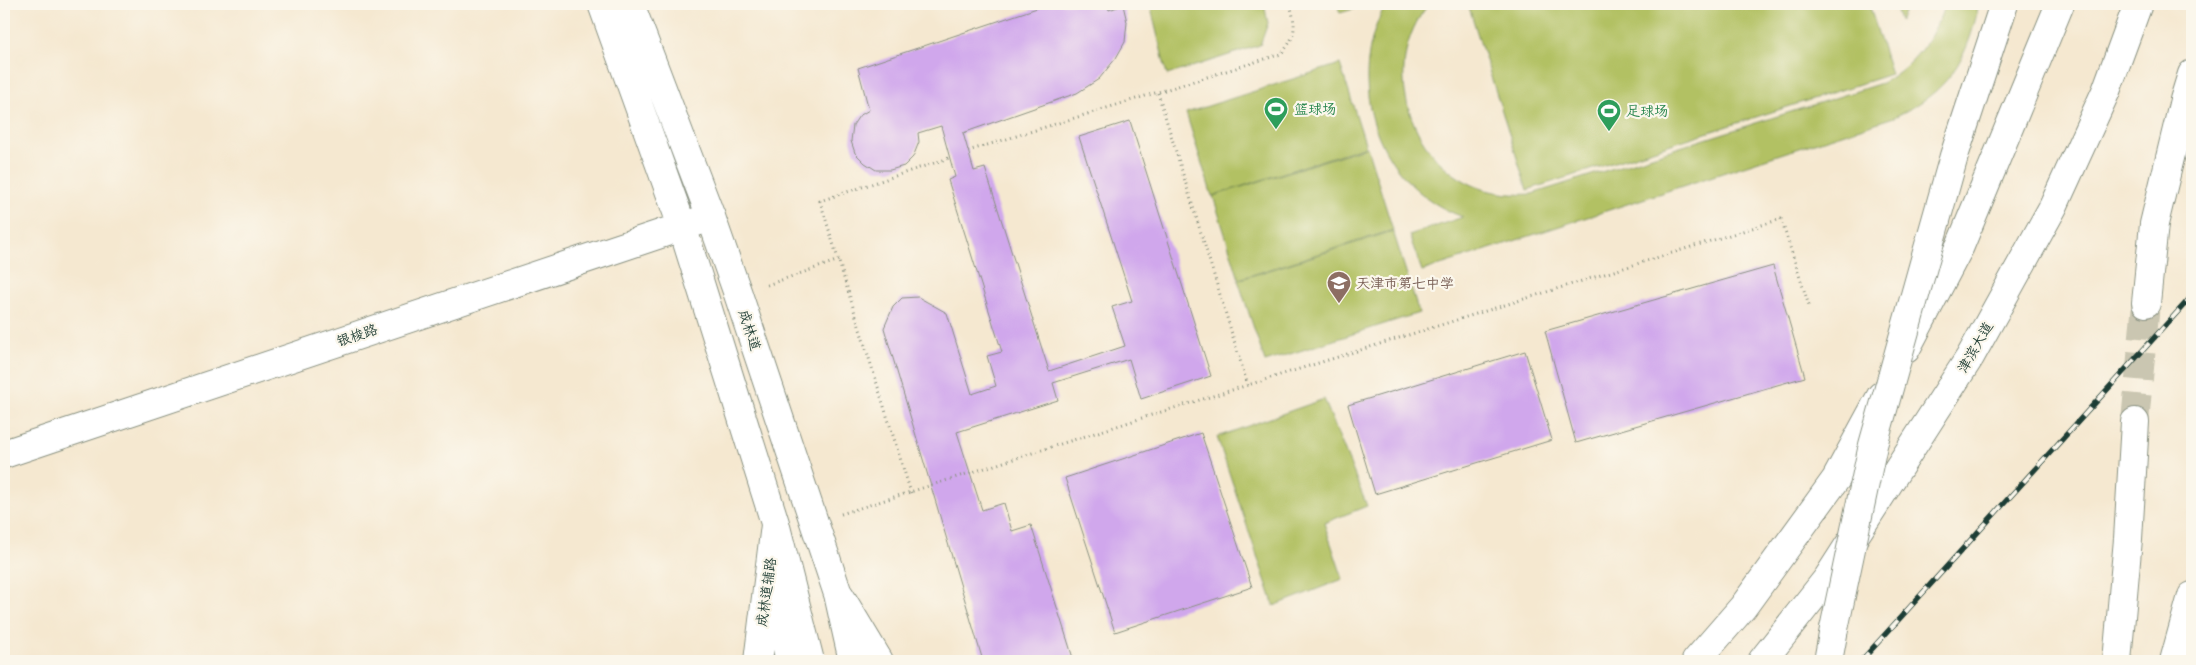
<svg xmlns="http://www.w3.org/2000/svg" width="2196" height="665" font-family="'Balsamiq Sans','LXGW WenKai TC',sans-serif">
<rect width="100%" height="100%" fill="#fbf7ec"/>
<filter id="ink" filterUnits="userSpaceOnUse"><feTurbulence type="fractalNoise" baseFrequency=".02" numOctaves="2"/><feDisplacementMap in="SourceGraphic" scale="10" xChannelSelector="R" yChannelSelector="G"/><feConvolveMatrix kernelMatrix="1 2 1 2 8 2 1 2 1" color-interpolation-filters="sRGB"/></filter>
<filter id="wash" filterUnits="userSpaceOnUse"><feTurbulence type="fractalNoise" baseFrequency=".0096" numOctaves="4" result="noise"/><feDisplacementMap in="SourceGraphic" scale="20" xChannelSelector="R" yChannelSelector="G"/><feGaussianBlur stdDeviation="1.12" result="paint"/><feColorMatrix in="noise" values="0 0 0 0 0 0 0 0 0 0 0 0 0 0 0 0 0 1.4 0 .05"/><feComposite in="paint" operator="in"/></filter>
<g filter="url(#wash)">
<rect width="100%" height="100%" fill="#f5e8d0"/>
<path fill="#b2c164" stroke="#687f4c" d="M1150,4H1264L1268,23L1260,45L1167,75Z
M1337,4H1370L1340,13Z
M1386,4H1429C1377,66 1410,167 1486,190C1501,194 1517,195 1532,194L1882,83C1913,66 1934,38 1945,4H1979C1967,62 1948,92 1894,117L1422,271L1409,235L1463,217C1377,186 1342,84 1386,4Z
M1468,4H1869L1891,74L1527,190Z
M1895,4H1908L1900,21Z
M1340,64L1366,146L1212,196L1186,113Z
M1367,147L1393,230L1239,279L1213,196Z
M1393,231L1419,313L1265,362L1238,280Z
M1324,399L1367,506L1324,523L1343,579L1274,606L1217,437Z"/>
<g id="blocks">
<path fill="#d0a7ec" d="M1049,4H1107L1109,10L1123,5L1127,22L1125,42L1116,58L1099,79L1077,93L963,133L974,171L985,168L1049,371L1125,346L1112,307L1132,301L1079,137L1130,121L1211,376L1141,399L1129,359L1053,383L1058,400L957,432L982,510L1004,503L1012,531L1031,525L1073,658L1063,661H983L884,328L893,307L902,298L918,297L947,313L972,394L996,386L987,356L1002,352L948,180L955,177L941,126L918,133L919,142L913,157L904,166L890,170H876L865,163L855,153L851,141L853,125L859,116L869,110L858,68Z
M1773,266L1805,377L1576,443L1545,331Z
M1525,351L1552,440L1375,494L1348,405Z
M1201,433L1252,587L1115,632L1065,478Z"/>
</g>
</g>
<g filter="url(#ink)">
<use href="#blocks" fill-opacity="0" stroke="#8a9282" stroke-width="1"/>
<g fill="none" stroke-linecap="round" stroke-linejoin="round">
<path stroke="#cac6b1" stroke-width="28" stroke-dasharray="28 14" stroke-linecap="butt" d="M2135,422L2146,303"/>
<defs>
<path id="secondary" d="M2146,303L2154,224L2184,100L2192,74
M1906,349L1960,246L2060,4
M4,454L711,217
M779,580L789,661
M840,596L879,661
M758,661L775,525
M1696,661L1743,607L1836,479L1881,396
M2117,661L2128,539L2135,422"/>
<path id="primary" d="M602,4L682,226L775,523L810,661
M630,4L711,217L738,294L838,594L853,661"/>
<path id="highway" d="M1762,661L1827,579L1970,357L2053,207L2106,91L2138,4
M1828,661L1834,629
M2174,661L2192,596"/>
</defs>
<use href="#secondary" stroke="#8a9282" stroke-width="30"/>
<use href="#primary" stroke="#8a9282" stroke-width="30"/>
<use href="#highway" stroke="#8a9282" stroke-width="30"/>
<path stroke="#8a9282" stroke-width="3" stroke-dasharray="1 4" stroke-linecap="butt" d="M1158,93L1248,386
M968,151L1281,54C1297,36 1296,26 1290,4
M767,285L839,260
M911,493L820,201L949,158
M841,514L1142,418L1781,219L1810,309"/>
<use href="#secondary" stroke="#fff" stroke-width="28"/>
<use href="#primary" stroke="#fff" stroke-width="28"/>
<use href="#highway" stroke="#fff" stroke-width="28"/>
<defs>
<path id="rail" d="M1861,661L2192,296"/>
</defs>
<use href="#rail" stroke="#1f3d34" stroke-width="5.5"/>
<use href="#rail" stroke="#fbf7ec" stroke-width="4" stroke-dasharray="11" stroke-linecap="butt"/>
<defs>
<path id="highway-bridge" d="M1834,629L1873,445L1954,156L2004,4"/>
</defs>
<use href="#highway-bridge" stroke="#8a9282" stroke-width="30" stroke-linecap="butt"/>
<use href="#highway-bridge" stroke="#fff" stroke-width="28"/>
</g>
</g>
<defs>
<symbol id="stadium-pin" viewBox="-11 -11 22 30"><path d="M0 17L-7.5 6A9.5 9.5 0 1 1 7.5 6Z" fill="#2e9e5b" stroke="#fbf7ec"/><path d="M0-5a6.5 5 0 1 0 0 10a6.5 5 0 1 0 0-10ZM-3.5-1.8h7v3.6h-7Z" fill="#fff"/></symbol>
<symbol id="school-pin" viewBox="-11 -11 22 30"><path d="M0 17L-7.5 6A9.5 9.5 0 1 1 7.5 6Z" fill="#8d6e63" stroke="#fbf7ec"/><path d="M0-5L7-2L0 1L-7-2ZM-4 1L0 2.5L4 1V4Q0 6-4 4Z" fill="#fff"/></symbol>
</defs>
<g fill-rule="evenodd">
<use href="#stadium-pin" x="1262" y="95" width="28" height="38"/>
<use href="#stadium-pin" x="1595" y="97" width="28" height="38"/>
<use href="#school-pin" x="1325" y="269" width="28" height="38"/>
</g>
<g text-anchor="middle" stroke-width="4.5" stroke-linejoin="round" paint-order="stroke">
<g font-size="14" fill="#27864d" stroke="#fbf7ec" text-anchor="start">
<text x="1294" y="114">篮球场</text>
<text x="1626" y="116">足球场</text>
</g>
<g font-size="14" fill="#785e54" stroke="#fbf7ec" text-anchor="start">
<text x="1356" y="288">天津市第七中学</text>
</g>
<g font-size="14" fill="#1f3d34" stroke="#fbf7ec">
<text transform="translate(750 330) rotate(72)" y="5">成林道</text>
<text transform="translate(357 335) rotate(-19)" y="5">银梭路</text>
<text transform="translate(1975 347) rotate(-60)" y="5">津滨大道</text>
<text transform="translate(766 592) rotate(-82)" y="5">成林道辅路</text>
</g>
</g>
<rect width="2196" height="665" fill="none" stroke="#fbf7ec" stroke-width="20"/>
</svg>
